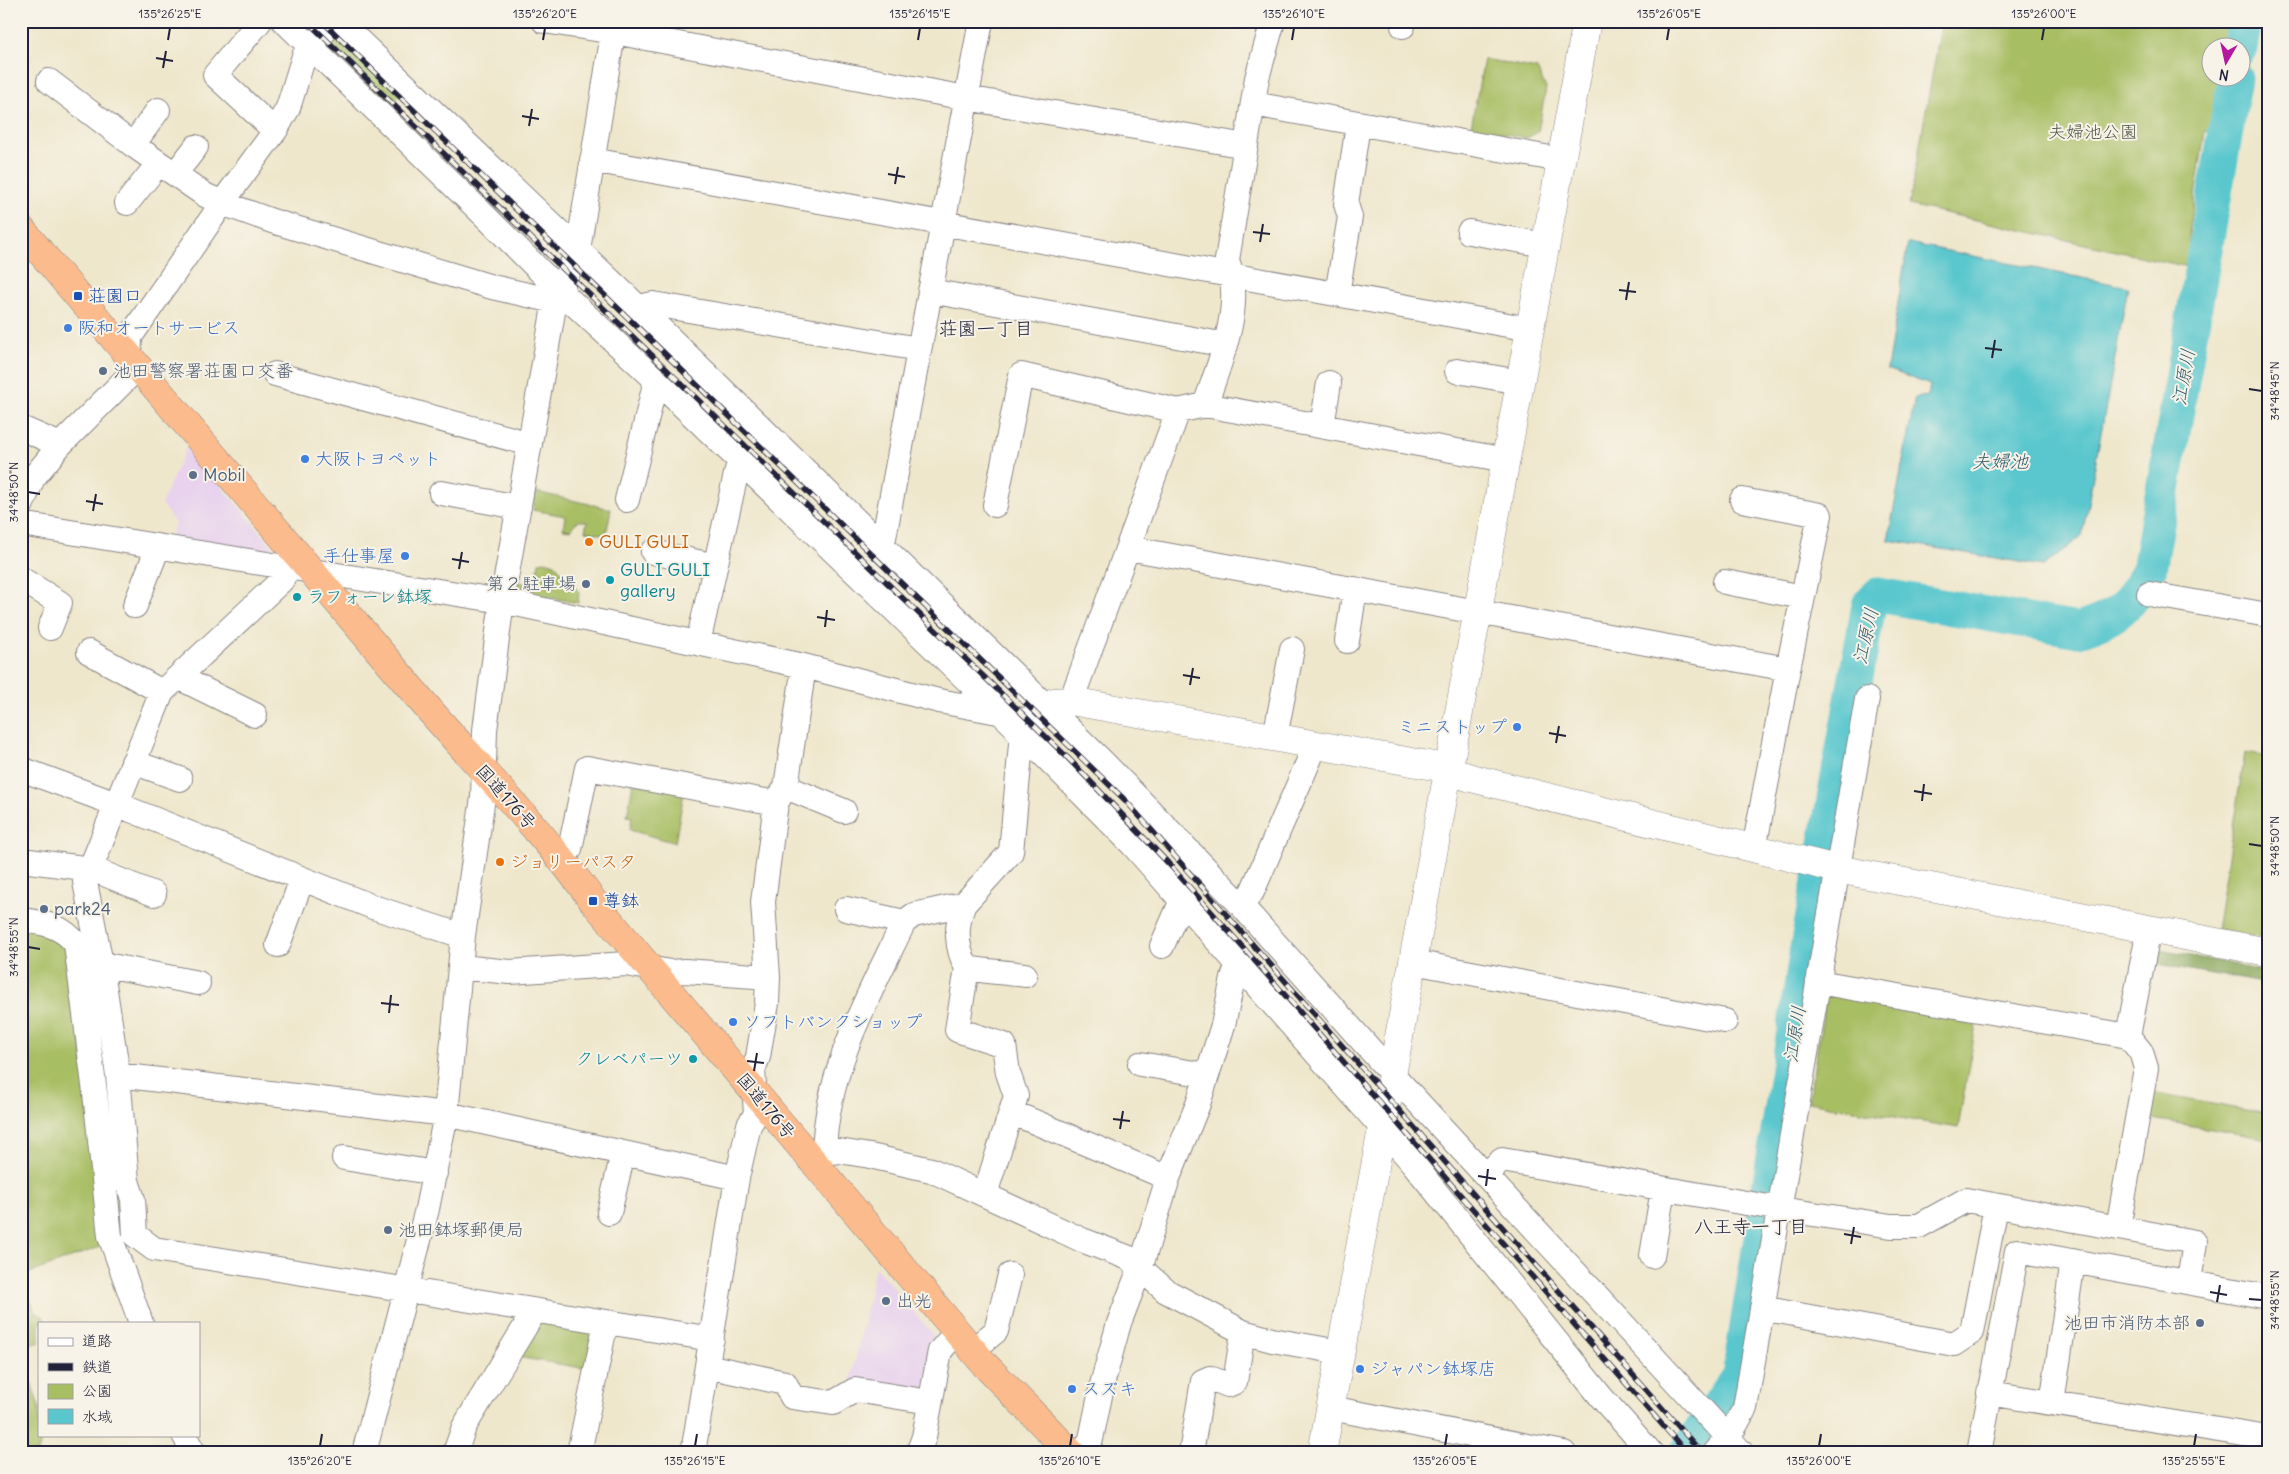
<svg xmlns="http://www.w3.org/2000/svg" width="2289" height="1474" font-family="Delius,'Klee One',sans-serif">
<rect width="100%" height="100%" fill="#f7f3e8"/>
<filter id="ink" filterUnits="userSpaceOnUse"><feTurbulence type="fractalNoise" baseFrequency=".02" numOctaves="2"/><feDisplacementMap in="SourceGraphic" scale="10" xChannelSelector="R" yChannelSelector="G"/><feConvolveMatrix kernelMatrix="1 2 1 2 8 2 1 2 1" color-interpolation-filters="sRGB"/></filter>
<filter id="wash" filterUnits="userSpaceOnUse"><feTurbulence type="fractalNoise" baseFrequency=".0096" numOctaves="4" result="noise"/><feDisplacementMap in="SourceGraphic" scale="20" xChannelSelector="R" yChannelSelector="G"/><feGaussianBlur stdDeviation="1.12" result="paint"/><feColorMatrix in="noise" values="0 0 0 0 0 0 0 0 0 0 0 0 0 0 0 0 0 1.4 0 .05"/><feComposite in="paint" operator="in"/></filter>
<g filter="url(#wash)">
<rect width="100%" height="100%" fill="#efe7cc"/>
<path fill="#e8d2ee" d="M187,446L278,553L274,557L169,541L175,523L161,504Z
M875,1267L933,1334L924,1394L851,1381Z"/>
<path fill="#a8be63" stroke="#65704f" d="M1942,21H2230L2225,47L2212,48V78H2220L2211,132L2205,131L2189,234L2188,267L1909,205Z
M337,30L402,93L389,106L324,43Z
M1484,59L1537,69L1546,88L1538,132L1527,138L1471,127Z
M536,492L611,509L606,535L585,531L587,522C578,519 575,522 571,530L563,529L565,516L533,510Z
M545,561L555,564L579,592L578,603L520,592L516,588V582L535,585L539,562Z
M2245,753L2268,757V939L2216,930Z
M633,783L684,792L675,843L630,830L632,817L627,816Z
M21,926L57,937L69,953L100,1195V1247L27,1274L23,1280L35,1312L44,1317V1323H39V1343H29L28,1373L39,1407V1435H42L38,1453H21Z
M1827,993L1977,1019L1958,1128L1808,1102Z
M2151,1093L2268,1114V1139L2147,1118Z
M541,1320L590,1329L594,1333L588,1369L517,1357Z"/>
<path fill="#86a559" stroke="#54644a" d="M2160,950L2268,971V984L2157,964Z"/>
<path fill="#5ac7ce" stroke="#3e7484" d="M1908,243L2128,287L2082,536L2043,566L1888,540L1915,398L1928,396L1930,385L1887,369Z"/>
<g fill="none" stroke-linecap="round" stroke-linejoin="round">
<path stroke="#5ac7ce" stroke-width="35" d="M2240,48L2245,21
M1686,1453L1739,1376L1809,937L1869,605L1878,595L2078,630C2121,617 2127,607 2149,570L2235,78"/>
</g>
</g>
<g filter="url(#ink)">
<g fill="none" stroke-linecap="round" stroke-linejoin="round">
<defs>
<path id="minor" d="M260,21L215,75L275,131
M284,21L487,218L560,291L656,380L1022,733L1132,844L1412,1162L1602,1398L1651,1453
M338,21L641,310L1104,763L1241,905L1392,1074L1742,1453
M544,21L614,32L966,98L1246,146
M1403,26L1404,21
M49,81L133,145L205,195L222,203L272,221L492,287L555,301
M1253,104L1561,160
M133,145L158,110
M592,160L1530,329
M175,174L196,147
M127,203L159,163
M1469,232L1546,245
M930,291L1226,345
M1337,294L1350,217L1346,204L1358,125
M641,310L647,305L653,304L919,349
M1457,371L1520,382
M275,374L530,444
M1205,405C1220,362 1245,304 1227,260L1257,78L1273,21
M1322,426L1329,383
M21,428L60,445
M441,493L519,507
M627,500L656,380
M1742,500L1820,515L1788,669L1754,849
M995,505L1021,375L1178,411L1205,405L1506,460
M21,506L33,478L60,445L129,376L130,337L230,192L275,131L288,108L304,56L333,21
M21,524L279,566L286,571
M882,548L981,21
M1128,548L1788,669
M653,552L715,566
M21,579L60,603L50,628
M1725,582L1803,597
M2149,594L2268,615
M135,606L158,547
M1347,641L1355,589
M698,643L739,461
M89,652L162,692
M178,677L255,715
M1071,701L1178,411
M1275,737L1292,649
M133,762L180,779
M21,769L116,804L373,907L463,936
M786,787L844,811
M21,860L92,869L154,894
M563,860L570,849L587,768L776,803
M964,904C955,925 956,948 967,968C987,972 1005,972 1025,975
M1241,905L1252,892L1310,758L1314,744
M846,909L904,922
M21,920C43,922 63,926 76,944L95,1093L110,1236L141,1323
M278,945L302,879
M1162,946L1182,900
M1413,962L1725,1021
M101,964L198,983
M461,967L510,972L626,964L670,972L685,971L768,977
M967,968L957,1030L1004,1045L1008,1073L1016,1096L1011,1112
M1818,982L2128,1036
M1140,1064L1207,1075
M118,1075L446,1114L737,1178
M824,1153L839,1151L870,1156L931,1170L1082,1240L1129,1258L1166,1291L1243,1332L1272,1340L1340,1352
M344,1158L435,1173
M815,1163L824,1153C826,1070 869,995 904,922L914,915L964,904L1011,852L1022,733
M1486,1174L1502,1160L1780,1209L1891,1226H1919L1966,1200L2195,1242L2189,1282
M985,1194L1011,1112L1168,1178
M609,1213L623,1153
M2118,1228L2146,1068L2141,1052L2128,1036L2146,944V928
M1652,1256L1663,1189
M1762,1308L1954,1344L1972,1332L1996,1206
M712,1339L154,1249L135,1235L133,1199L127,1181L118,1075L101,964L85,882L162,692L282,580L286,571L293,568L502,601L804,666L939,701L998,712L1028,723
M973,1350L996,1331L1010,1275
M707,1366L785,1383L792,1397L833,1403L855,1390L930,1402
M1989,1393L2268,1438
M2052,1403L2073,1261
M1330,1408L1564,1453
M184,1435L194,1453
M364,1453L427,1209L446,1114L463,936L483,797L485,730L502,601L555,301L578,250L615,21
M455,1453L464,1427L534,1312
M579,1453L606,1322
M693,1453L737,1178L749,1125L756,1114L753,1070L758,1057L767,1003L768,977L763,902L776,803L786,787L804,666
M918,1453L924,1437L940,1351L957,1331
M1083,1453L1091,1439L1103,1381L1119,1323L1141,1266L1168,1178L1198,1104L1223,1025L1234,974L1241,967
M1191,1453L1203,1381L1210,1378L1228,1385L1235,1382L1243,1332
M1715,1453L1729,1437L1745,1408L1867,699
M1979,1453L2017,1251L2268,1297"/>
<path id="tertiary" d="M1019,730L1054,702L1071,701L1434,766L1471,778L1837,869L2268,952
M1322,1453L1587,21"/>
<path id="trunk" d="M21,229C154,386 288,542 420,699C477,766 541,829 593,901L986,1366L1071,1453"/>
</defs>
<use href="#minor" stroke="#888484" stroke-width="26"/>
<use href="#tertiary" stroke="#888484" stroke-width="29"/>
<use href="#trunk" stroke="#888484" stroke-width="29"/>
<use href="#minor" stroke="#fff" stroke-width="24"/>
<use href="#tertiary" stroke="#fff" stroke-width="28"/>
<use href="#trunk" stroke="#fbbb8c" stroke-width="28"/>
<defs>
<path id="rail" d="M307,21L1071,761L1168,863L1264,971L1687,1453
M322,21L1126,801L1702,1453"/>
</defs>
<use href="#rail" stroke="#22223b" stroke-width="5.5"/>
<use href="#rail" stroke="#f7f3e8" stroke-width="4" stroke-dasharray="11" stroke-linecap="butt"/>
</g>
</g>
<path fill="none" stroke="#22223b" stroke-width="2" d="M168,40L170,28M543,40L545,28M918,40L920,28M1292,40L1294,28M1667,40L1669,28M2042,40L2044,28M156,58L173,61M163,68L166,51M522,116L539,119M529,126L532,109M888,174L905,177M895,184L898,167M1253,232L1270,234M1260,242L1263,224M1619,290L1636,292M1626,300L1629,282M1985,348L2002,350M1992,358L1995,340M2249,389L2262,391M28,492L40,494M86,501L103,504M93,511L96,494M452,559L469,562M459,569L462,552M817,617L835,620M825,627L827,610M1183,675L1200,678M1190,685L1193,668M1549,733L1566,736M1556,743L1559,726M1914,791L1932,794M1922,801L1924,784M2249,844L2262,846M28,947L40,949M381,1003L399,1005M389,1013L391,995M747,1061L764,1063M754,1071L757,1053M1113,1119L1130,1121M1120,1129L1123,1111M1478,1176L1496,1179M1486,1186L1488,1169M1844,1234L1861,1237M1851,1244L1854,1227M2210,1292L2227,1295M2249,1299L2262,1300M2217,1302L2220,1285M320,1446L322,1434M695,1446L697,1434M1070,1446L1072,1434M1445,1446L1447,1434M1819,1446L1821,1434M2194,1446L2196,1434"/>
<g fill="#1a4fb4" stroke="#f7f3e8" stroke-width="2">
<rect x="73" y="291" width="10" height="10" rx="2.5"/>
<rect x="588" y="896" width="10" height="10" rx="2.5"/>
</g>
<g fill="#3f7fe0" stroke="#f7f3e8" stroke-width="2">
<circle cx="68" cy="328" r="5"/>
<circle cx="305" cy="459" r="5"/>
<circle cx="405" cy="556" r="5"/>
<circle cx="1517" cy="727" r="5"/>
<circle cx="733" cy="1022" r="5"/>
<circle cx="1360" cy="1369" r="5"/>
<circle cx="1072" cy="1389" r="5"/>
</g>
<g fill="#5c6f8a" stroke="#f7f3e8" stroke-width="2">
<circle cx="103" cy="371" r="5"/>
<circle cx="193" cy="475" r="5"/>
<circle cx="586" cy="584" r="5"/>
<circle cx="44" cy="909" r="5"/>
<circle cx="388" cy="1230" r="5"/>
<circle cx="886" cy="1301" r="5"/>
<circle cx="2200" cy="1323" r="5"/>
</g>
<g fill="#e8710a" stroke="#f7f3e8" stroke-width="2">
<circle cx="589" cy="542" r="5"/>
<circle cx="500" cy="862" r="5"/>
</g>
<g fill="#0f9aa8" stroke="#f7f3e8" stroke-width="2">
<circle cx="610" cy="580" r="5"/>
<circle cx="297" cy="597" r="5"/>
<circle cx="693" cy="1059" r="5"/>
</g>
<g text-anchor="middle" stroke-width="4" stroke-linejoin="round" paint-order="stroke">
<g font-size="18" fill="#515949" stroke="#f7f3e8">
<text x="2093" y="138">夫婦池公園</text>
</g>
<g font-size="18" fill="#164399" stroke="#f7f3e8" text-anchor="start">
<text x="88" y="302">荘園口</text>
<text x="603" y="907">尊鉢</text>
</g>
<g font-size="18" fill="#366cbe" stroke="#f7f3e8" text-anchor="start">
<text x="78" y="334">阪和オートサービス</text>
<text x="315" y="465">大阪トヨペット</text>
<text x="395" y="562" text-anchor="end">手仕事屋</text>
<text x="1507" y="733" text-anchor="end">ミニストップ</text>
<text x="743" y="1028">ソフトバンクショップ</text>
<text x="1370" y="1375">ジャパン鉢塚店</text>
<text x="1082" y="1395">スズキ</text>
</g>
<g font-size="18" fill="#4e5e75" stroke="#f7f3e8" text-anchor="start">
<text x="113" y="377">池田警察署荘園口交番</text>
<text x="203" y="481">Mobil</text>
<text x="576" y="590" text-anchor="end">第２駐車場</text>
<text x="54" y="915">park24</text>
<text x="398" y="1236">池田鉢塚郵便局</text>
<text x="896" y="1307">出光</text>
<text x="2190" y="1329" text-anchor="end">池田市消防本部</text>
</g>
<g font-size="18" fill="#c56008" stroke="#f7f3e8" text-anchor="start">
<text x="599" y="548">GULI GULI</text>
<text x="510" y="868">ジョリーパスタ</text>
</g>
<g font-size="18" fill="#0d838f" stroke="#f7f3e8" text-anchor="start">
<text x="620" y="576">GULI GULI<tspan x="620" dy="21">gallery</tspan></text>
<text x="307" y="603">ラフォーレ鉢塚</text>
<text x="683" y="1065" text-anchor="end">クレベパーツ</text>
</g>
<g font-size="18" fill="#22223b" stroke="#f7f3e8">
<text transform="translate(506 797) rotate(48)" y="6">国道176号</text>
<text transform="translate(766 1106) rotate(50)" y="6">国道176号</text>
</g>
<g font-size="19" fill="#22223b" stroke="#f7f3e8">
<text x="986" y="335">荘園一丁目</text>
<text x="1751" y="1233">八王寺一丁目</text>
</g>
<g font-size="19" font-style="italic" fill="#365c6e" stroke="#f7f3e8">
<text transform="translate(2183 377) rotate(-80)" y="7">江原川</text>
<text x="2000" y="468">夫婦池</text>
<text transform="translate(1865 636) rotate(-77)" y="7">江原川</text>
<text transform="translate(1794 1034) rotate(-81)" y="7">江原川</text>
</g>
</g>
<rect width="2289" height="1474" fill="none" stroke="#f7f3e8" stroke-width="55"/>
<rect x="38" y="1322" width="162" height="115" fill="#f7f3e8" stroke="#a29fa3"/>
<rect x="48" y="1338" width="25" height="8" fill="#ffffff" stroke="#a29fa3"/>
<text x="82" y="1346" font-size="15" fill="#22223b">道路</text>
<rect x="48" y="1363" width="25" height="8" fill="#22223b" stroke="#a29fa3"/>
<text x="82" y="1372" font-size="15" fill="#22223b">鉄道</text>
<rect x="48" y="1384" width="25" height="15" fill="#a8be63" stroke="#a29fa3"/>
<text x="82" y="1396" font-size="15" fill="#22223b">公園</text>
<rect x="48" y="1409" width="25" height="15" fill="#5ac7ce" stroke="#a29fa3"/>
<text x="82" y="1422" font-size="15" fill="#22223b">水域</text>
<g transform="translate(2226 62) rotate(189)"><circle r="24" fill="#f7f3e8" stroke="#a29fa3"/>
<path d="M0-4L9 19L0 12L-9 19Z" fill="#b5179e"/>
<text y="-8" font-size="14" font-weight="bold" text-anchor="middle" fill="#22223b">N</text>
</g>
<rect x="28" y="28" width="2234" height="1418" fill="none" stroke="#22223b" stroke-width="2"/>
<g font-size="12" text-anchor="middle" fill="#22223b">
<text x="170" y="18">135°26'25"E</text>
<text x="545" y="18">135°26'20"E</text>
<text x="920" y="18">135°26'15"E</text>
<text x="1294" y="18">135°26'10"E</text>
<text x="1669" y="18">135°26'05"E</text>
<text x="2044" y="18">135°26'00"E</text>
<text transform="translate(2275 391) rotate(-90)" y="4">34°48'45"N</text>
<text transform="translate(14 492) rotate(-90)" y="4">34°48'50"N</text>
<text transform="translate(2275 846) rotate(-90)" y="4">34°48'50"N</text>
<text transform="translate(14 947) rotate(-90)" y="4">34°48'55"N</text>
<text transform="translate(2275 1300) rotate(-90)" y="4">34°48'55"N</text>
<text x="320" y="1465">135°26'20"E</text>
<text x="695" y="1465">135°26'15"E</text>
<text x="1070" y="1465">135°26'10"E</text>
<text x="1445" y="1465">135°26'05"E</text>
<text x="1819" y="1465">135°26'00"E</text>
<text x="2194" y="1465">135°25'55"E</text>
</g>
</svg>
